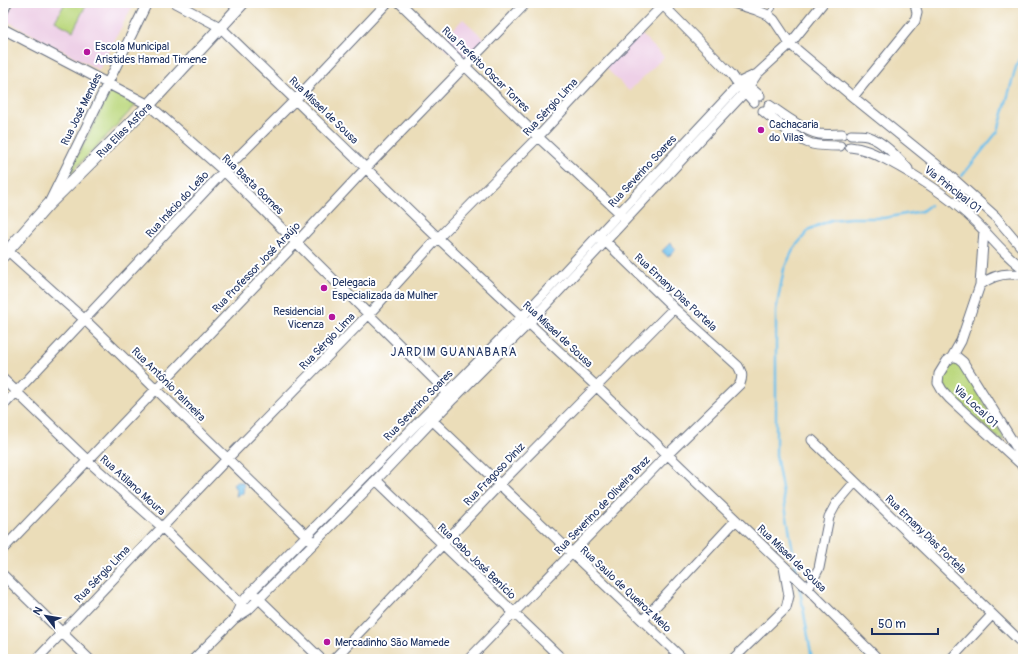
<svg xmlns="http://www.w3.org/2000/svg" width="1026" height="662" font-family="Pangolin,sans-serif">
<rect width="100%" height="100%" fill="#fff"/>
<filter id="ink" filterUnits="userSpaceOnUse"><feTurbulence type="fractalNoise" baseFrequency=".025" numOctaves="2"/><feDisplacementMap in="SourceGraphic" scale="8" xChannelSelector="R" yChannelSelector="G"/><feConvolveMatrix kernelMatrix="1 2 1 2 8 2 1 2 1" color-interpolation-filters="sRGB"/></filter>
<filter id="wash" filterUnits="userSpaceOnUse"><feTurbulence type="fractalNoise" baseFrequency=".012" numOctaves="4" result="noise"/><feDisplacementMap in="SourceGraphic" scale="16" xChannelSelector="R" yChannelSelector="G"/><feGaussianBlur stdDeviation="0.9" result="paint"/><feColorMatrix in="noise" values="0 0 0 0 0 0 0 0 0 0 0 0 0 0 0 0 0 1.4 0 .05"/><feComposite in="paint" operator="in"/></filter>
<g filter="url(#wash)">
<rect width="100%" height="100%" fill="#ebddb9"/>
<path fill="#eed0e7" d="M14,3H134L99,70L5,20Z
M463,19L488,42L464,66L440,43Z
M638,31L664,57L629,91L604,66Z"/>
<path fill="#bbd87e" stroke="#6b846e" d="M65,3H87L73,31L55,21Z
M111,91L136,105L66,178Z
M952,362H958L963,367L1004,438L1002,440L997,437L948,392C940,380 942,372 952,362Z"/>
<path fill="#70c1ec" stroke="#4678a5" d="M670,243L676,249L668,257L662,251Z
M235,482H242L244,485L243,493L236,496L237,492L233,484Z"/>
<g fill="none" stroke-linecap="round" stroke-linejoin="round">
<path stroke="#70c1ec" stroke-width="2.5" d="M962,176L998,131L1016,67L1023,54
M797,574L776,455V310L784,269L794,248L810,229L831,220L850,218H884L922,211L930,205
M799,585L812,659"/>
</g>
</g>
<g filter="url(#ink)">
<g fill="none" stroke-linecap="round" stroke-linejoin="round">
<defs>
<path id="service" d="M768,15L773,8"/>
<path id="minor" d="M175,3L220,27L438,238L596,386L808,589L878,659
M400,3L538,137L623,216
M661,3L732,75L739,85L754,102
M733,3L756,10L768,15L774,20L790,44L853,97L947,173L995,216L1023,249
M3,12L7,3
M3,29L149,105L224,171L450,395
M746,84L760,96
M853,97L915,21L917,13L915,3
M769,105C782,114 804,131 819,134C826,135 834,134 842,134
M763,111C775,121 797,140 812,144C821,146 831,146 840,146
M851,135C856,135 862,135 867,136C883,141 897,157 908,169
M850,147C864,148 875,154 887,160C915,175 945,194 968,215C988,232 1002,254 1023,268
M50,201L147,3
M984,230L980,285L961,341L952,357L947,361L939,374L938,383L942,390L950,399L1023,466
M3,248L8,251L85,320L311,540
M980,285C989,278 998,274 1010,274C1015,274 1018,275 1023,273
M952,357H957L963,362L1023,458
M3,379L88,461L163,528L244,607
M3,406L224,171L296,99L387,3
M432,420L683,659
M812,440L1023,644
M376,480L562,659
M3,549L296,243L366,168L526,3
M3,575L89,659
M808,589L819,568L829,517L836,504L855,482
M254,594L321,659
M234,619L241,604L251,592L522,317L739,85L742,81L757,74
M643,620L736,520
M37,659L227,459L368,315L438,238L538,137L604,66L665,3
M194,659L234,619L248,610L376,480L453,399L529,323L745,92L757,74L790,44L823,3
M334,659L499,485L674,308
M469,659L667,455L740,384C743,376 742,373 738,366L674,308L601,237
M733,659L786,608L789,596L784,567
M951,659L992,615"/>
<path id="tertiary" d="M3,256L48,205L149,105L243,3"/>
</defs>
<use href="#service" stroke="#646c7e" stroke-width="6"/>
<use href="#minor" stroke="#646c7e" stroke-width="11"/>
<use href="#tertiary" stroke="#646c7e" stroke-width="13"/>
<use href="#service" stroke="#fff" stroke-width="4.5"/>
<use href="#minor" stroke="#fff" stroke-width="9"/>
<use href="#tertiary" stroke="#fff" stroke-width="11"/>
</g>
</g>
<g fill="#b5179e" stroke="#fff" stroke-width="1.5">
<circle cx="87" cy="52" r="4"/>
<circle cx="761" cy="130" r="4"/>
<circle cx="324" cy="288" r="4"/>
<circle cx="332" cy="317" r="4"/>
<circle cx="327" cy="642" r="4"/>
</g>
<g text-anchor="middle" stroke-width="4" stroke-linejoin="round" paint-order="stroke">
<g font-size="11" fill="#1b2f5e" stroke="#fff" text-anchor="start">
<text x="95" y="50">Escola Municipal<tspan x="95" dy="13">Aristides Hamad Timene</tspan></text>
<text x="769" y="128">Cachacaria<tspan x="769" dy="13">do Vilas</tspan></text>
<text x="332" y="286">Delegacia<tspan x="332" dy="13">Especializada da Mulher</tspan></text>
<text x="324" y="315" text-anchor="end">Residencial<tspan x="324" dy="13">Vicenza</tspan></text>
<text x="335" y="646">Mercadinho São Mamede</text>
</g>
<g font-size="11" fill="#1b2f5e" stroke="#fff">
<text transform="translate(486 69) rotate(44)" y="4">Rua Prefeito Oscar Torres</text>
<text transform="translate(550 107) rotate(-47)" y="4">Rua Sérgio Lima</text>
<text transform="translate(81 109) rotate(-64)" y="4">Rua José Mendes</text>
<text transform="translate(324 110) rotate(44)" y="4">Rua Misael de Sousa</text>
<text transform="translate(124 130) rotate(-45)" y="4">Rua Elias Asfora</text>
<text transform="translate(642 171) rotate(-47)" y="4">Rua Severino Soares</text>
<text transform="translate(253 184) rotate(44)" y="4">Rua Basta Gomes</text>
<text transform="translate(953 189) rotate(38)" y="4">Via Principal 01</text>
<text transform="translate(177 204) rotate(-47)" y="4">Rua Inácio do Leão</text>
<text transform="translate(256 267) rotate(-46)" y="4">Rua Professor José Araújo</text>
<text transform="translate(676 292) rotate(43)" y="4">Rua Ernany Dias Portela</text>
<text transform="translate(558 334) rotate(43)" y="4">Rua Misael de Sousa</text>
<text transform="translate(327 341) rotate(-46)" y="4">Rua Sérgio Lima</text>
<text transform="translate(169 384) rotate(45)" y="4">Rua Antônio Palmeira</text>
<text transform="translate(418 405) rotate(-46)" y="4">Rua Severino Soares</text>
<text transform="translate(976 406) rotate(43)" y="4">Via Local 01</text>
<text transform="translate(494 474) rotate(-46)" y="4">Rua Fragoso Diniz</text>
<text transform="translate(133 485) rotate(42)" y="4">Rua Atilano Moura</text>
<text transform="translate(602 505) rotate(-46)" y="4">Rua Severino de Oliveira Braz</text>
<text transform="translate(926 534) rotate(44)" y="4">Rua Ernany Dias Portela</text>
<text transform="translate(792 558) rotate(44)" y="4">Rua Misael de Sousa</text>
<text transform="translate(477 561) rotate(44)" y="4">Rua Cabo José Benício</text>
<text transform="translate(102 574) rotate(-46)" y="4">Rua Sérgio Lima</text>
<text transform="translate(626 589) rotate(43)" y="4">Rua Saulo de Queiroz Melo</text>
</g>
<g font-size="12" letter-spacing="1" fill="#1b2f5e" stroke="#fff">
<text x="454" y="356">JARDIM GUANABARA</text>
</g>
</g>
<rect width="1026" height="662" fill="none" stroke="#fff" stroke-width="16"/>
<g transform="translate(46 616) rotate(301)" stroke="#ffffff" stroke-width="3" paint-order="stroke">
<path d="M0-3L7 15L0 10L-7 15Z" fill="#1b2f5e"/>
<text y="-6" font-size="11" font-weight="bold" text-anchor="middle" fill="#1b2f5e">N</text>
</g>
<path d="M872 628v6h66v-6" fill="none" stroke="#1b2f5e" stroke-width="2"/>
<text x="878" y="628" font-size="12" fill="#1b2f5e" stroke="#ffffff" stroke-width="3" paint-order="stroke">50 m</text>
</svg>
